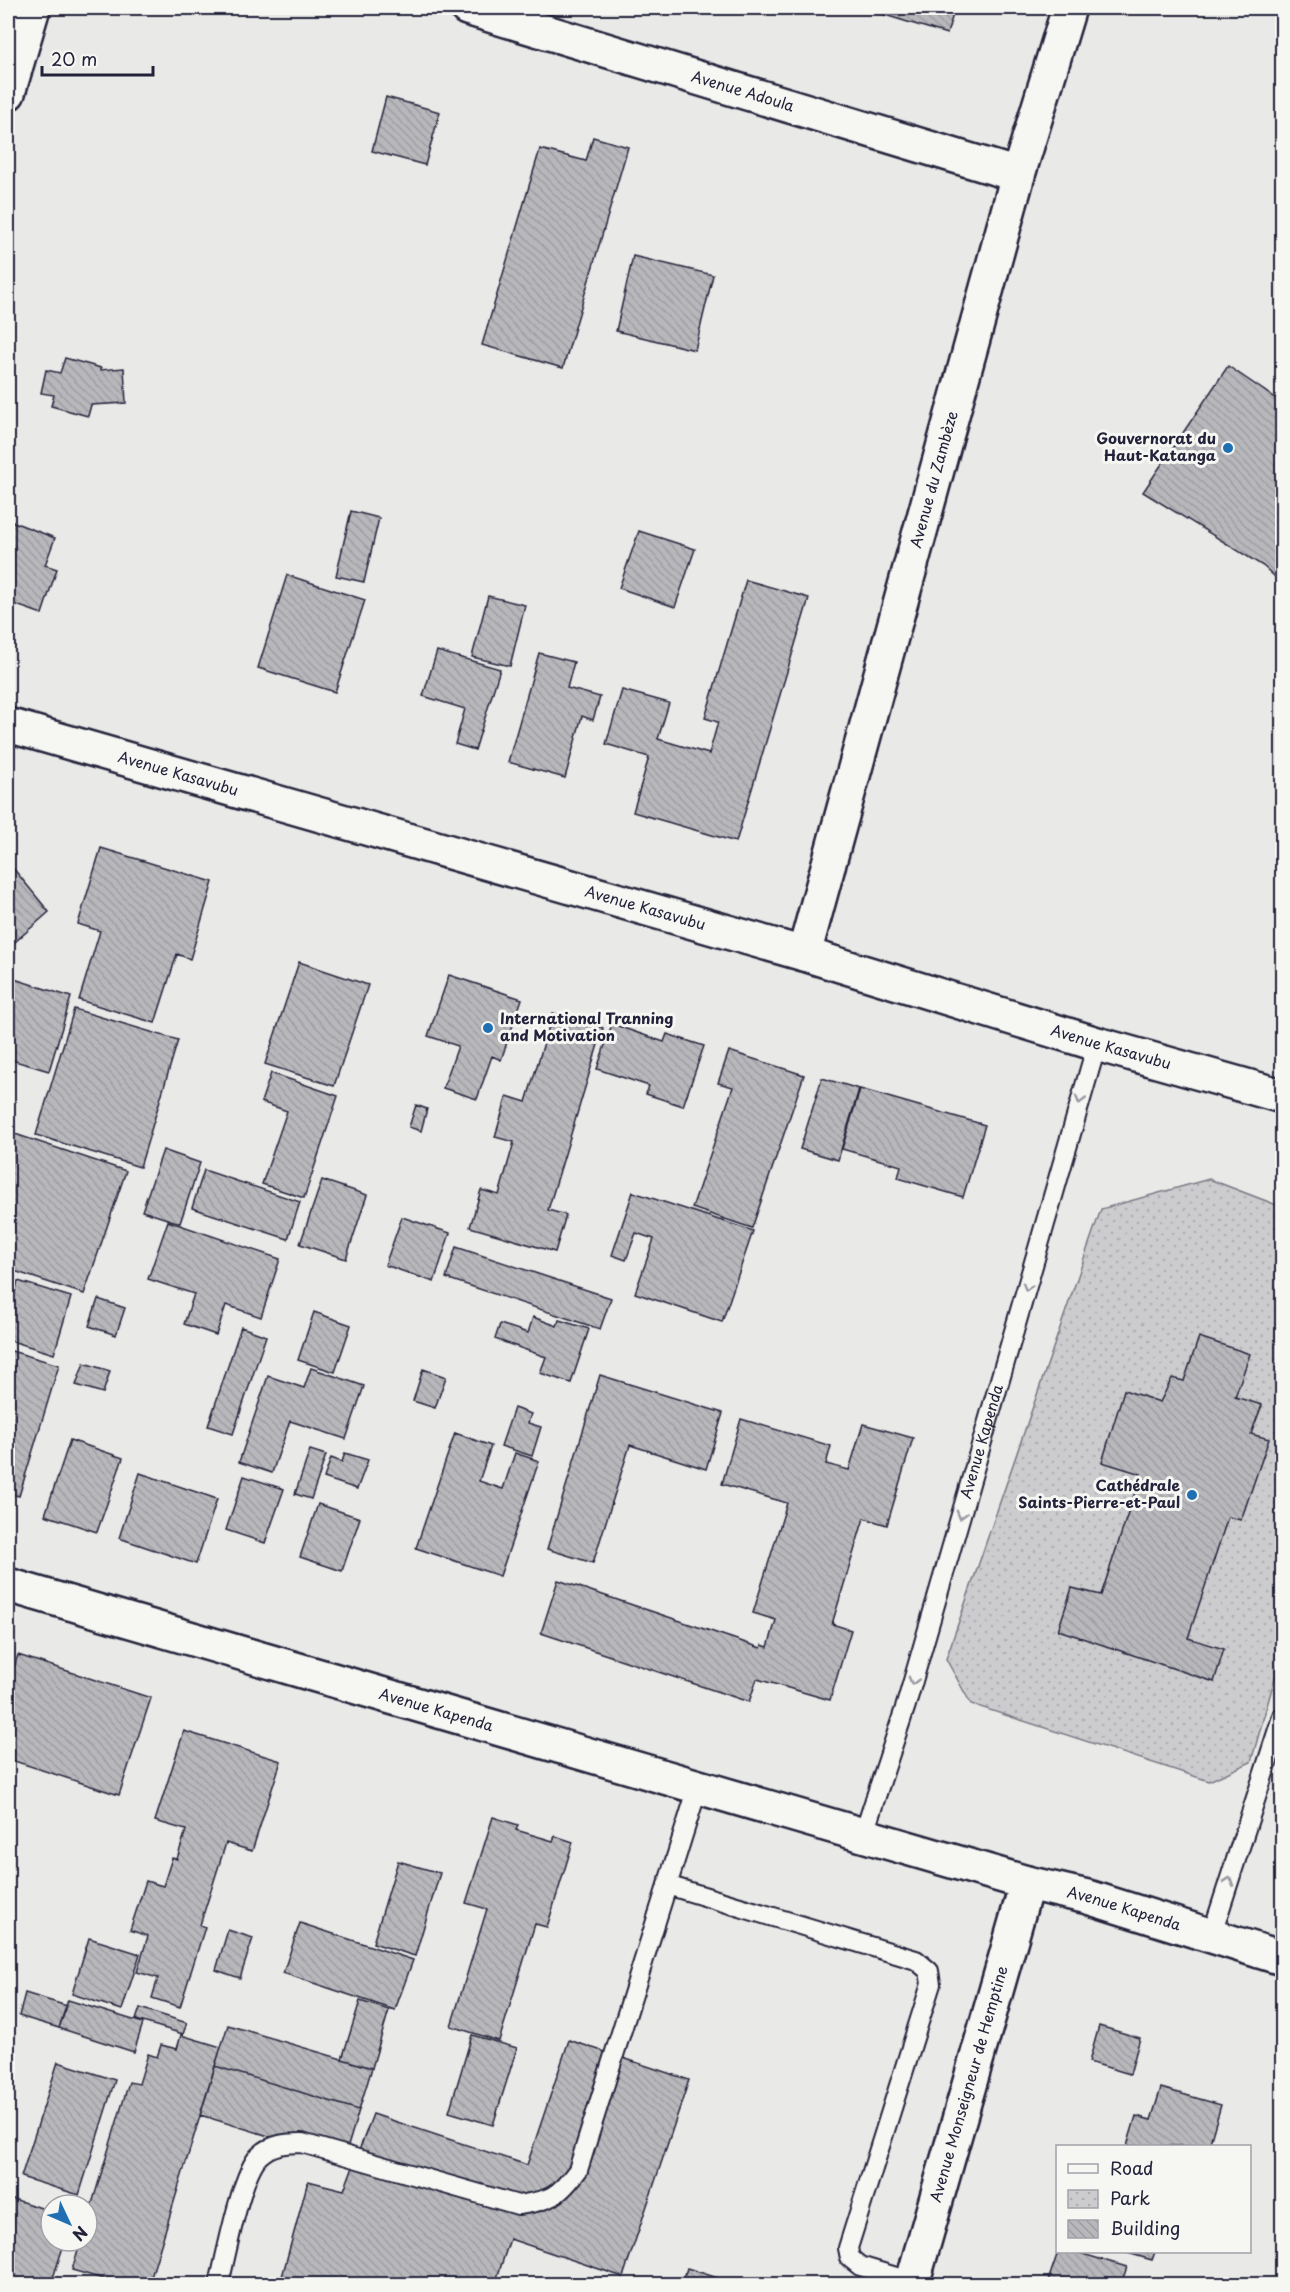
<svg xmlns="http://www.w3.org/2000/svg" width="1290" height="2292" font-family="'Playpen Sans',sans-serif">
<defs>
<pattern id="park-dots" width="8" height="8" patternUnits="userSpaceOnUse" patternTransform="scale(1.5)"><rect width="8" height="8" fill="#ccccce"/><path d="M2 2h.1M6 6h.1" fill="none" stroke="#afafb2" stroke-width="1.8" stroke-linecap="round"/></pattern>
<pattern id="building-back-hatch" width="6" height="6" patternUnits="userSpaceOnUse" patternTransform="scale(1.5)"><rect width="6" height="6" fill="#b8b8bc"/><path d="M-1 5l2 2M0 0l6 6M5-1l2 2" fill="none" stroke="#9e9ea2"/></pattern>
</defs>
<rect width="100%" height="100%" fill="#e9e9e7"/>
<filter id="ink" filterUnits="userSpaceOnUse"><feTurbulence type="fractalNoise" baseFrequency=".0167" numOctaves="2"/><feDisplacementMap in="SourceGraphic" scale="12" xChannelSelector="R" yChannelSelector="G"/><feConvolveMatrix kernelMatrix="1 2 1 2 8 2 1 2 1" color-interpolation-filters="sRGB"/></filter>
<g filter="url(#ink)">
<path fill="url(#park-dots)" stroke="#777784" stroke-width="1.5" d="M1209,1179L1282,1207V1653L1251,1762L1209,1781L971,1704L946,1659L1101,1209Z"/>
<path fill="url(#building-back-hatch)" stroke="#22223b" stroke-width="1.5" d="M862,8H955L947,34Z
M386,97L440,112L425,165L372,151Z
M593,137L628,147L563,368L482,345L540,149L586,161Z
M633,256L713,275L695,350L616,331Z
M65,358L101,368L100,370L124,368L126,403L91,405L88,416L51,406L54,395L41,393L46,370L60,373Z
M1228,366L1282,403V583L1263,566L1143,492Z
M351,511L379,518L364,582L336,576Z
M8,520L55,538L45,565L57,569L42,614L8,602Z
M639,531L695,549L675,607L619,588Z
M287,575L365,600L335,692L258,668Z
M746,580L809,598L736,842L633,812L649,757L606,744L622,690L669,703L658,739L709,754L718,722L705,718Z
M488,596L525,605L510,666L472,657Z
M437,651L500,669L475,750L455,744L465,709L423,696Z
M539,653L574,662L567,688L600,697L593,720L582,716L565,778L508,762Z
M101,848L213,882L190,959L177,954L155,1023L79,1000L100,931L78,924Z
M8,862L49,912L8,948Z
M299,962L368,985L334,1086L265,1064Z
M449,975L522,999L501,1060L492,1056L477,1099L443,1088L458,1046L428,1036Z
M8,977L71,997L49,1071L8,1059Z
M74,1009L178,1040L140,1167L36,1135Z
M553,1013L603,1028L548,1210L566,1215L555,1252L470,1227L481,1190L499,1195L514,1142L495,1137L507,1096L526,1102Z
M612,1024L664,1042L667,1034L704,1046L683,1106L646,1094L649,1086L597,1069Z
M729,1051L804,1075L752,1228L692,1208L733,1087L718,1083Z
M271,1073L338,1096L304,1198L262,1184L287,1111L261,1102Z
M822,1078L859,1089L838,1160L800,1149Z
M860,1089L985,1125L963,1197L898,1178L901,1166L842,1149Z
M416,1105L427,1109L421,1131L409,1127Z
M15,1134L126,1171L84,1294L8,1269V1157Z
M163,1150L200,1163L180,1223L142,1211Z
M204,1170L300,1202L288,1239L192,1208Z
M322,1180L367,1195L346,1259L300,1244Z
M633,1192L753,1231L722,1322L635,1293L654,1239L636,1233L626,1260L612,1255Z
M402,1217L450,1233L434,1282L385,1265Z
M168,1221L280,1259L261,1317L226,1305L216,1335L184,1324L194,1294L148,1279Z
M456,1247L611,1298L600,1329L446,1278Z
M18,1281L71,1297L54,1354L8,1340V1316Z
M98,1299L125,1308L116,1335L89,1326Z
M314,1312L351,1325L335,1372L298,1360Z
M533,1317L557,1326L559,1320L589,1329L571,1383L540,1373L546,1357L495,1339L500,1324L528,1333Z
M241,1327L266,1336L233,1434L208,1426Z
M1199,1337L1250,1354L1235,1397L1262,1405L1251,1434L1269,1439L1241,1520L1228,1517L1188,1638L1224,1649L1214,1682L1058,1630L1072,1588L1101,1595L1141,1474L1102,1462L1124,1390L1160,1402L1172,1378L1184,1381Z
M8,1350L59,1365L19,1496L8,1493Z
M84,1363L110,1371L103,1393L76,1385Z
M311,1368L364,1386L346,1439L290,1421L272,1473L239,1462L268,1376L304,1388Z
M423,1369L446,1377L435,1408L413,1401Z
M600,1375L723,1413L706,1469L630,1445L593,1563L547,1549Z
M514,1408L531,1414L528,1423L541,1427L532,1456L501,1446Z
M741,1419L831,1446L826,1464L849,1470L863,1424L913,1438L887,1525L864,1518L832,1624L851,1630L830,1700L757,1679L749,1702L541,1633L558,1580L761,1648L762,1645L768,1647L776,1620L753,1613L787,1503L722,1484Z
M455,1433L491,1446L479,1481L503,1489L515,1453L539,1461L500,1576L416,1548Z
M70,1440L123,1458L97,1532L45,1515Z
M310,1450L326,1455L311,1499L295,1494Z
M345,1453L368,1460L357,1489L324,1478L331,1458L342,1462Z
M140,1473L217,1499L196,1564L119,1538Z
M244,1476L284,1489L265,1543L226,1530Z
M318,1504L360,1518L342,1571L300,1557Z
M18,1655L151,1698L119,1795L8,1759V1685Z
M184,1731L281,1761L252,1851L226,1843L200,1925L205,1927L180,2007L152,1998L158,1978L137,1972L148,1936L130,1930L146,1881L163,1886L172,1858L177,1859L186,1830L155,1821Z
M493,1817L518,1825L516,1830L553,1841L555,1836L573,1842L547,1927L535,1924L499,2041L451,2026L487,1909L466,1903Z
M398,1861L440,1873L415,1956L373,1943Z
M300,1923L413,1960L395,2010L283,1973Z
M228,1930L253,1938L240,1978L216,1970Z
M89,1938L140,1954L122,2010L72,1994Z
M25,1993L67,2006L59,2028L19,2016Z
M68,2000L143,2023L134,2052L59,2028Z
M360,2001L389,2010L372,2068L342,2059Z
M140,2008L187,2023L183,2034L136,2020Z
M228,2025L372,2068L359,2110L215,2066Z
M1099,2026L1140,2038L1130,2074L1089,2062Z
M181,2035L221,2047L149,2284H121L72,2270L81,2241H87V2220L129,2082L139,2084L148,2054L157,2057L161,2045L177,2049Z
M472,2035L517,2048L493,2125L449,2112Z
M569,2040L689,2080L623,2277L510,2239L495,2284H280L308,2181L344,2190L373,2114L527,2165Z
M58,2062L115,2080L79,2195L21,2177Z
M215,2066L359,2110L344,2159L200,2115Z
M1161,2088L1221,2105L1209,2146H1127L1136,2116L1151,2120Z
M10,2198L51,2211V2241H65L51,2284H8V2206Z
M1058,2252H1076L1127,2267L1121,2284H1047Z
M1124,2252H1155L1152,2260Z
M687,2268L736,2284H682Z"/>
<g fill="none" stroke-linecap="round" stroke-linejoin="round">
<defs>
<g id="service">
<path id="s1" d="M863,1836L906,1705L1097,1044"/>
<path d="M667,1885L916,1960L929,1971L931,1984L848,2248L850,2258L860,2266L913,2282"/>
<path d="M1211,1937L1282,1717"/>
<path d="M219,2284C226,2256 241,2174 259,2156C271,2144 287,2143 302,2143L518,2205C551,2200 558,2197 578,2170L698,1787"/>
</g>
<g id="minor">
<path id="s2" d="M467,8L1018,175"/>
<path id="s3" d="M804,954L1018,175L1069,8"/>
<path id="s4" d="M8,1585L1027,1883L1088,1897L1282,1958"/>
<path id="s5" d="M912,2284L1027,1883"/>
</g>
<g id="secondary">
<path id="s6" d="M8,725L804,954L1097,1044L1282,1096"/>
</g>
<path id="trunk" d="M8,93L33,8"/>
</defs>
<use href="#service" stroke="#22223b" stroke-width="22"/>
<use href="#minor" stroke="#22223b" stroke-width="38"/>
<use href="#secondary" stroke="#22223b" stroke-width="38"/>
<use href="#trunk" stroke="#22223b" stroke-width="38"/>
<use href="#service" stroke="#f6f6f2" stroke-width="18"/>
<use href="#minor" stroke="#f6f6f2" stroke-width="33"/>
<use href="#secondary" stroke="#f6f6f2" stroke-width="33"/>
<use href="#trunk" stroke="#f6f6f2" stroke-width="33"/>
</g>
<defs><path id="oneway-chevron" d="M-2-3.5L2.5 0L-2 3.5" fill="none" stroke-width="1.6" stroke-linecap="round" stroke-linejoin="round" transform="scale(1.5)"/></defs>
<g stroke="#9797a0">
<use href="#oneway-chevron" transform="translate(1080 1100) rotate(106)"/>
<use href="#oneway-chevron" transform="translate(1027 1287) rotate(106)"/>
<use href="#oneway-chevron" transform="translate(961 1515) rotate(106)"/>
<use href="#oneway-chevron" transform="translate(913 1681) rotate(106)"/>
<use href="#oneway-chevron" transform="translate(1229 1881) rotate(-71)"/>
</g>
</g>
<g fill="#1f6fb2" stroke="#f6f6f2" stroke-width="2">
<circle cx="1228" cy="448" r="6"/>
<circle cx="488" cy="1028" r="6"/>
<circle cx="1192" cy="1495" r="6"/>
</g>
<g text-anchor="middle" stroke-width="6" stroke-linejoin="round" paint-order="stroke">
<g font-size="15" fill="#22223b" stroke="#f6f6f2">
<text dy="5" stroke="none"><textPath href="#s2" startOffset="288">Avenue Adoula</textPath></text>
<text dy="5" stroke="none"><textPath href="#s3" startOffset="492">Avenue du Zambèze</textPath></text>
<text dy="5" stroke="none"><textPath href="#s6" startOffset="177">Avenue Kasavubu</textPath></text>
<text dy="5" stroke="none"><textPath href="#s6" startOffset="663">Avenue Kasavubu</textPath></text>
<text dy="5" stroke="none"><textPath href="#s6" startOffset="1149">Avenue Kasavubu</textPath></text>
<text dy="5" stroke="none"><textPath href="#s1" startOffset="412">Avenue Kapenda</textPath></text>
<text dy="5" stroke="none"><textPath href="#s4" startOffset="446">Avenue Kapenda</textPath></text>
<text dy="5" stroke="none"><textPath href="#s4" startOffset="1162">Avenue Kapenda</textPath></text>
<text dy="5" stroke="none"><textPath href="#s5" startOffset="208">Avenue Monseigneur de Hemptine</textPath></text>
</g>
<g font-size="15" font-weight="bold" fill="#22223b" stroke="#f6f6f2" text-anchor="end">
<text x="1216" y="444">Gouvernorat du<tspan x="1216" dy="17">Haut-Katanga</tspan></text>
<text x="500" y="1024" text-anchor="start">International Tranning<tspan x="500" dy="17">and Motivation</tspan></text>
<text x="1180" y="1491">Cathédrale<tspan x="1180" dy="17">Saints-Pierre-et-Paul</tspan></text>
</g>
</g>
<rect width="1290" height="2292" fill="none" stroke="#f6f6f2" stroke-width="30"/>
<rect x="15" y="15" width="1260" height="2262" fill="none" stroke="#22223b" stroke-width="2" filter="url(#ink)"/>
<rect x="1056" y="2145" width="195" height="108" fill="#f6f6f2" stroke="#a1a1a9" stroke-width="1.5"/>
<rect x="1068" y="2164" width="30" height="9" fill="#f6f6f2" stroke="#a1a1a9" stroke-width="1.5"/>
<text x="1110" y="2175" font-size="18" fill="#22223b">Road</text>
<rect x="1068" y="2190" width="30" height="18" fill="url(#park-dots)" stroke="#a1a1a9" stroke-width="1.5"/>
<text x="1110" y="2205" font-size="18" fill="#22223b">Park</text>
<rect x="1068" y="2220" width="30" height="18" fill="url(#building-back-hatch)" stroke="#a1a1a9" stroke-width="1.5"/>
<text x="1110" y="2235" font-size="18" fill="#22223b">Building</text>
<g transform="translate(69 2223) rotate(134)"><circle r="28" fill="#f6f6f2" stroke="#a1a1a9" stroke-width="1.5"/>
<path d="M0-4.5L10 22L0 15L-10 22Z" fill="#1f6fb2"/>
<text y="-9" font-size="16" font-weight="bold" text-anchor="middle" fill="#22223b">N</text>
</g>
<path d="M42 66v9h111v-9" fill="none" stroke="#22223b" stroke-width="3"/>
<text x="51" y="66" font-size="18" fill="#22223b" stroke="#f6f6f2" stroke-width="4.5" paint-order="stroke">20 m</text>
</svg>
